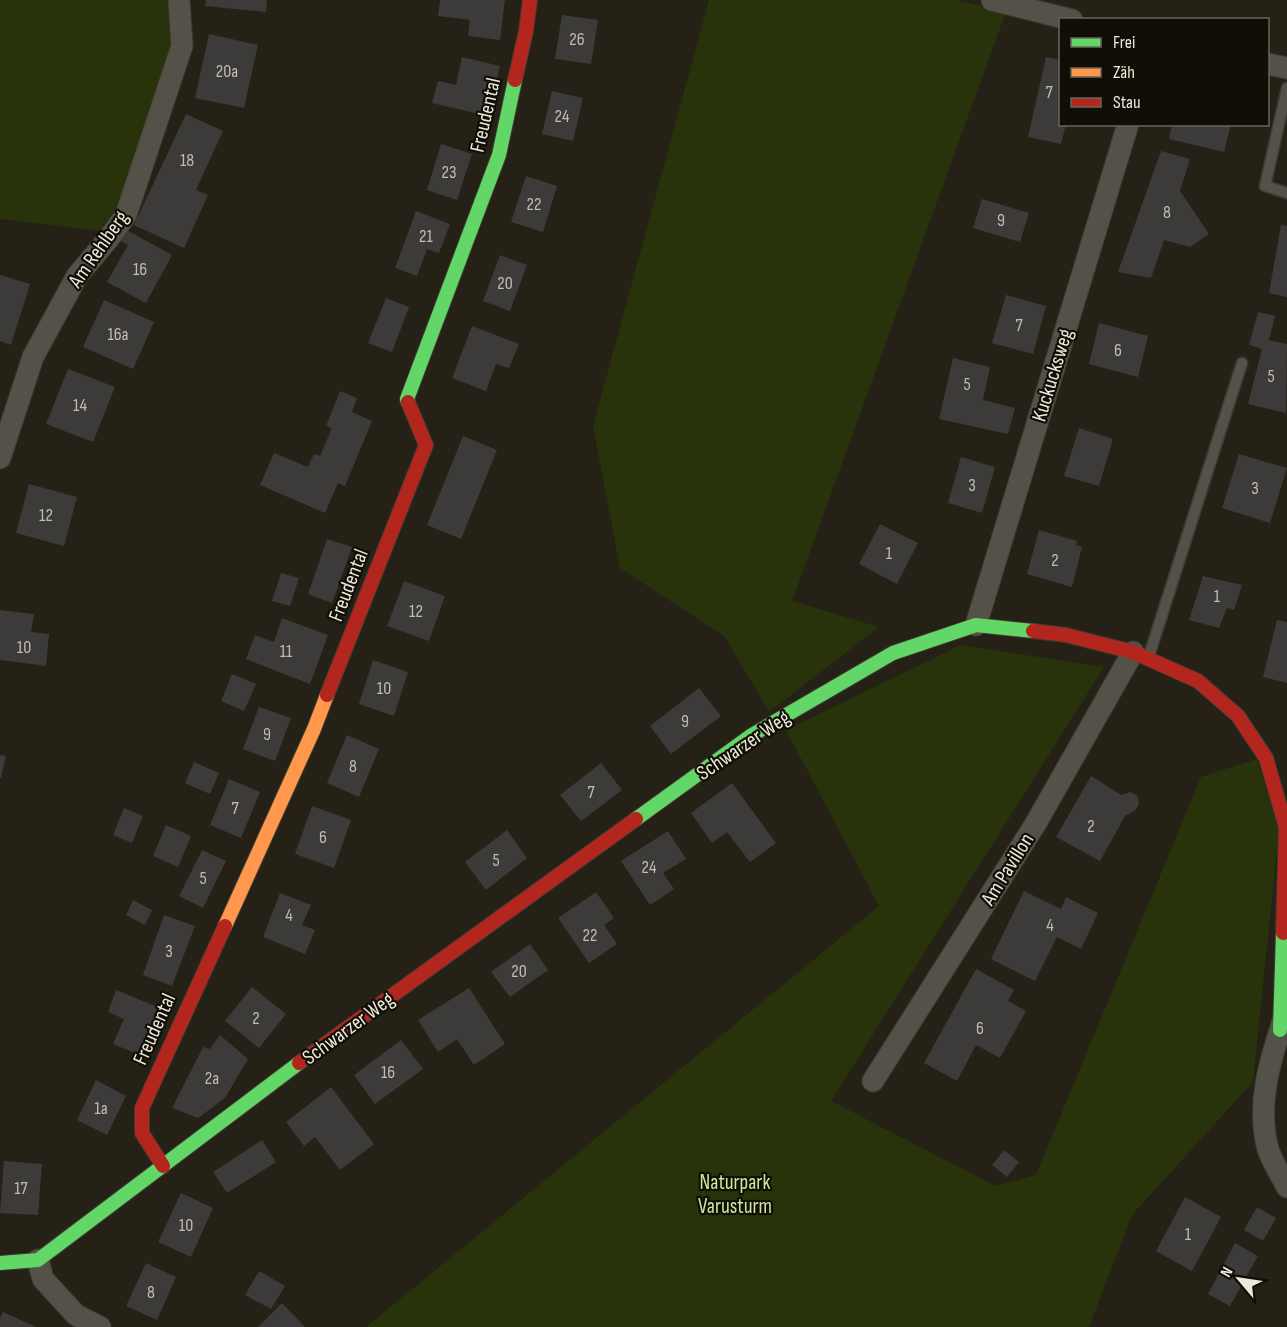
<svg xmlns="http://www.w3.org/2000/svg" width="1287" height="1327" font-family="'Sofia Sans Condensed',sans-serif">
<rect width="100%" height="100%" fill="#252116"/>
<path fill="#28330c" d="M0,0H179L182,46L109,232L0,219Z
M709,0H956L1006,12L792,601L879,627L769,712L725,637L620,568L593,426Z
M961,645L1104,667L831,1101L996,1186L1036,1175L1201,777L1257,759L1279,831L1253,1082L1132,1215L1089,1327H366L879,906L786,730Z"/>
<path fill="#3d3b3a" d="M206,0H267L266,12L205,6Z
M440,0H505L500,40L468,36L470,20L438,16Z
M562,15L598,20L591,64L555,59Z
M209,34L258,45L244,108L195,98Z
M462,57L500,66L488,116L432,103L438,81L456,85Z
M1046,57L1060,60V124H1066L1061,144L1028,137Z
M552,91L583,98L573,141L542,134Z
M186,114L223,131L196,190L208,195L184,248L134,225Z
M1172,124H1231L1224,152L1169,139Z
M441,144L472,154L457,200L427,190Z
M1161,151L1190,159L1180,191L1209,234L1190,247L1164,240L1151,278L1118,272Z
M526,176L557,186L543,232L511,222Z
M982,199L1029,213L1020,242L973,228Z
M416,211L450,224L439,253L427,249L417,276L395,268Z
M1281,225L1287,226V297L1269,293Z
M123,228L172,255L146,303L107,282L128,245L117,239Z
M500,255L527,265L510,311L483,301Z
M0,275L30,284L11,345L0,341Z
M1006,295L1046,306L1033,354L992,343Z
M386,298L409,307L392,352L368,343Z
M104,300L154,322L133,369L83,347Z
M1258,312L1275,316L1269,340L1287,344L1286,413L1248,404L1262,349L1249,345Z
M1099,323L1148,336L1138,377L1089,364Z
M472,326L519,344L509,368L496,364L486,391L452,378Z
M953,358L990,367L983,400L1015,408L1008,434L939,419Z
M68,369L115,387L93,442L46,424Z
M340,391L357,398L352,412L372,421L345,486L338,483L325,513L260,485L274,453L308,467L314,454L320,456L332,428L326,426Z
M1079,428L1113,439L1099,486L1064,476Z
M463,436L497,450L461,539L427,525Z
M1239,454L1287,468L1270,523L1222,508Z
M961,457L995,467L982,513L948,503Z
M29,484L77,497L64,546L16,533Z
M880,524L918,543L897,584L859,564Z
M1039,530L1077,541L1076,545L1082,547L1072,587L1027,574Z
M327,539L352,547L332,603L308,594Z
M281,573L299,578L290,606L272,601Z
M1203,576L1242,585L1234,610L1227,608L1219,628L1189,620Z
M404,581L445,596L429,641L387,626Z
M0,610L34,614L31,632L49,634L46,666L0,660Z
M282,618L328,635L310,684L246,659L255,635L274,642Z
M1277,620L1287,622V683L1263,677Z
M373,660L408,672L394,716L359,704Z
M232,674L256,684L244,711L221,701Z
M699,688L721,716L671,754L650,726Z
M259,707L291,718L275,761L243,749Z
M347,735L379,749L359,797L327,783Z
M0,755L6,756L1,778H0Z
M194,762L219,773L210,794L185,783Z
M601,763L622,790L581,821L560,795Z
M1091,776L1121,795L1130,792L1137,795L1139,803L1136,810L1125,816L1100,861L1056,837Z
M229,779L260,792L241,838L210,825Z
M732,783L776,843L750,862L727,832L712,843L691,813Z
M312,806L351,820L334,868L295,854Z
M124,808L143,816L132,843L113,835Z
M166,825L191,836L178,867L153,856Z
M507,830L527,858L486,890L465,862Z
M668,831L686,859L663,873L674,889L650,905L621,861Z
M202,850L226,861L203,908L179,896Z
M1024,891L1061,909L1066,897L1098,913L1081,949L1057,937L1035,981L991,959Z
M596,892L614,918L604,925L617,944L589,963L558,918Z
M280,893L311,905L302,925L315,930L305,954L263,937Z
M133,900L152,910L145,925L126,915Z
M164,915L195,926L172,986L143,975Z
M530,944L548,970L510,997L491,972Z
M976,969L1014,990L1008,1001L1026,1011L1000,1058L976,1045L957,1081L924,1063Z
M252,987L286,1014L259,1048L225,1021Z
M469,988L505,1044L474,1065L457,1039L438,1052L418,1020Z
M116,990L165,1010L145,1057L113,1044L124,1019L108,1012Z
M220,1035L248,1059L225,1098L198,1118L172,1108L203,1047L210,1049Z
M401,1040L423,1069L375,1104L354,1075Z
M96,1080L126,1096L107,1135L77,1120Z
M331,1087L374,1144L340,1170L315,1137L304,1146L286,1122Z
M262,1140L276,1162L227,1193L213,1172Z
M1004,1150L1019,1162L1007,1177L992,1165Z
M4,1161L42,1164L38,1215L0,1213Z
M181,1193L213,1208L191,1257L158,1242Z
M1185,1197L1221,1217L1192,1271L1156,1251Z
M1257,1207L1276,1218L1263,1241L1244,1230Z
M1235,1243L1258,1256L1230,1306L1208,1294Z
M146,1263L176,1277L157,1320L126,1306Z
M259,1271L285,1286L271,1309L245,1295Z
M282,1303L305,1327H258Z
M3,1312L36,1327H0V1318Z"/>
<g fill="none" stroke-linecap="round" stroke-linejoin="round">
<defs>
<path id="lane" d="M1287,88L1265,186L1287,193
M1149,656L1242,363"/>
<path id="street" d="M992,0L1072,20
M1268,64L1287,68
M0,458L33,357L77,276L109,238L126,215L182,46L179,0
M976,625L1128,124
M1284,1018C1270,1060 1256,1105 1268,1149C1272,1162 1281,1175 1287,1187
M873,1081L1036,823L1133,652
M38,1260L43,1279L76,1315L100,1327"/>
<path id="fast" d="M408,402L407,399L499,155L515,80
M636,819L752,735L893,653L976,625L1033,631
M1280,1030L1283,933
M0,1263L38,1260L299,1063"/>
<path id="slow" d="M225,926L314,729L327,695"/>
<path id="jam" d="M515,80L526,31L530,0
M1033,631L1066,635L1133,652L1198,681L1238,716L1266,758L1286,827L1283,933
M327,695L426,445L408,402
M299,1063L636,819
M163,1166L142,1133V1108L225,926"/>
</defs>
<use href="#lane" stroke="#3e3b32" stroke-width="13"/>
<use href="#street" stroke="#3e3b32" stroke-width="23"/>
<use href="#fast" stroke="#3e3b32" stroke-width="16"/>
<use href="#slow" stroke="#3e3b32" stroke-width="16"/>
<use href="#jam" stroke="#3e3b32" stroke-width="16"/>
<use href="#lane" stroke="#545148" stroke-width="10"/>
<use href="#street" stroke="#545148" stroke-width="21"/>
<use href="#fast" stroke="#63d668" stroke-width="14"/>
<use href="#slow" stroke="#ff974d" stroke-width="14"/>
<use href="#jam" stroke="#b3261e" stroke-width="14"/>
</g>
<g text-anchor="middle" stroke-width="4.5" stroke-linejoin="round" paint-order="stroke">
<g font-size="18" fill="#c0bdb3">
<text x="577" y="45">26</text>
<text x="227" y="77">20a</text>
<text x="1049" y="98">7</text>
<text x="562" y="122">24</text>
<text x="187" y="166">18</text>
<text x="449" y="178">23</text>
<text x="534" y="210">22</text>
<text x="1167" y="218">8</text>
<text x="1001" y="226">9</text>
<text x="426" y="242">21</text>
<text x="140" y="275">16</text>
<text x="505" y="289">20</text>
<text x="1019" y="331">7</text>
<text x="118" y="340">16a</text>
<text x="1118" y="356">6</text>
<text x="1271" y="382">5</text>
<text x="967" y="390">5</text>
<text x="80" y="411">14</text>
<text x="972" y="491">3</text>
<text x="1255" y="494">3</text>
<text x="46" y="521">12</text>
<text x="889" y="559">1</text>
<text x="1055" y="566">2</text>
<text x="1217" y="602">1</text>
<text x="416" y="617">12</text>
<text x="24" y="653">10</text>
<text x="286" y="657">11</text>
<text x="384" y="694">10</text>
<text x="685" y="727">9</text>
<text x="267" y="740">9</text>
<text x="353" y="772">8</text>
<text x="591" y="798">7</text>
<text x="235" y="814">7</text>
<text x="1091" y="832">2</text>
<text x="323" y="843">6</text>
<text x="496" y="866">5</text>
<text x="649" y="873">24</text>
<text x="203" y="884">5</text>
<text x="289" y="921">4</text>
<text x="1050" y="931">4</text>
<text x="590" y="941">22</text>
<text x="169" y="957">3</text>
<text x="519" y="977">20</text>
<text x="256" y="1024">2</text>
<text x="980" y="1034">6</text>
<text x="388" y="1078">16</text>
<text x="212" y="1084">2a</text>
<text x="101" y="1114">1a</text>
<text x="21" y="1194">17</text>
<text x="186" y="1231">10</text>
<text x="1188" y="1240">1</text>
<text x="151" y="1298">8</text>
</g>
<g font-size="21" fill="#ece8db" stroke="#110e06">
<text transform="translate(485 115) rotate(-77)" y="7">Freudental</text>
<text transform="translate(98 249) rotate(-55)" y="7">Am Rehlberg</text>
<text transform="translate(1052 375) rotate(-73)" y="7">Kuckucksweg</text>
<text transform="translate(348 585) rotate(-69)" y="7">Freudental</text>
<text transform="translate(743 745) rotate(-34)" y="7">Schwarzer Weg</text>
<text transform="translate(1007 869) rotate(-58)" y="7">Am Pavillon</text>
<text transform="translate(348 1028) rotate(-36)" y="7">Schwarzer Weg</text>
<text transform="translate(154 1029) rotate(-66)" y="7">Freudental</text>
</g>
<g font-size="21" fill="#cbe99c" stroke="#110e06">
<text x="735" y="1189">Naturpark<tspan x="735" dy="24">Varusturm</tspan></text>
</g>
</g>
<rect x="1059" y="18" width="210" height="108" fill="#110e06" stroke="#69655b" stroke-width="1.5"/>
<rect x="1071" y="38" width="30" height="9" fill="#63d668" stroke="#69655b" stroke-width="1.5"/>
<text x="1113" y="48" font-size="18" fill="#ece8db">Frei</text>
<rect x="1071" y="68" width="30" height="9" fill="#ff974d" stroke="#69655b" stroke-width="1.5"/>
<text x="1113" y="78" font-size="18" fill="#ece8db">Zäh</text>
<rect x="1071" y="98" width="30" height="9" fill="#b3261e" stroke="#69655b" stroke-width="1.5"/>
<text x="1113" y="108" font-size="18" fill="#ece8db">Stau</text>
<g transform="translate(1239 1279) rotate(299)" stroke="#110e06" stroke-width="4.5" paint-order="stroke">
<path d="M0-4.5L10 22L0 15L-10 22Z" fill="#ece8db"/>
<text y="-9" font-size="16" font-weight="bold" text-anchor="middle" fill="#ece8db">N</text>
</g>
</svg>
